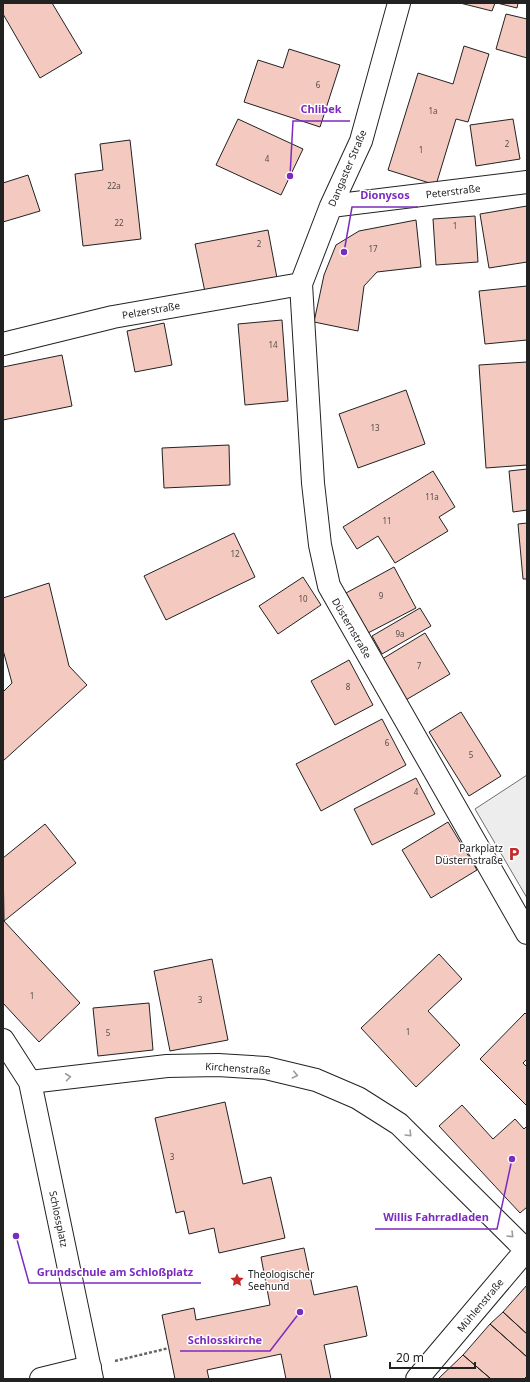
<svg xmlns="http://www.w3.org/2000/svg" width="530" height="1382" font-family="'Noto Sans',sans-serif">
<rect width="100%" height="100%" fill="#fff"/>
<path fill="#ededed" stroke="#6f6f6f" d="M527,775V898L475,809Z"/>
<path fill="#f3c9c0" stroke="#222" d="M3,3H52L82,53L40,78L3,14Z
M460,3H495L492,11Z
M497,3H518L517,8Z
M506,14L527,19V58L496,49Z
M464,46L489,54L468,122L456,119L436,185L388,170L418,73L453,84Z
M289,49L340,65L320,127L244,102L258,60L283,68Z
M238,119L303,149L281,195L216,165Z
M513,119L520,159L476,166L470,125Z
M130,140L141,239L83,246L75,174L103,170L100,144Z
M28,175L40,211L3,222V183Z
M527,206V262L489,268L480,214Z
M475,216L478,262L436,265L433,219Z
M416,220L421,267L377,272L364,286L358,331L314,322L324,275L336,245L359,231Z
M268,230L277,278L205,292L195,244Z
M527,286V340L485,344L479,291Z
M282,320L288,401L245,405L238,324Z
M164,323L172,365L135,372L127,331Z
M62,355L72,406L3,420V367Z
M527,362V465L486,468L479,365Z
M406,390L425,444L358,468L339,414Z
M229,445L230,485L164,488L162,448Z
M527,469V510L513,512L509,471Z
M433,471L455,507L439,517L448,531L395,563L378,536L357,549L343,527Z
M527,523V579H523L518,524Z
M234,533L255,577L166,620L144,576Z
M394,567L416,608L368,633L346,593Z
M303,577L321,605L278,634L259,606Z
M49,583L69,666L87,685L3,761V689L4,691L12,683L3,650V598Z
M420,608L431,626L382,654L372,636Z
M425,633L450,674L404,701L379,661Z
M349,660L373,705L335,725L311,681Z
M461,712L501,776L469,796L429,732Z
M382,719L406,765L321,811L296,764Z
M416,778L435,814L372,845L354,809Z
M448,822L477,870L431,898L402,850Z
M45,824L76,863L4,921L3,858Z
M3,920L80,1003L39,1042L3,1003Z
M439,954L462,979L428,1011L460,1045L416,1087L361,1028Z
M212,959L228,1040L170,1051L154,971Z
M149,1003L153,1050L98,1056L93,1008Z
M525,1013L527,1015V1059L523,1063L527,1067V1106L480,1059Z
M225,1102L243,1184L271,1177L285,1238L219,1253L214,1228L189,1234L184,1211L176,1213L155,1118Z
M462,1105L493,1139L515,1119L524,1129L527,1126V1207L520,1213L439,1126Z
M304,1248L314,1295L357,1286L367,1336L324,1345L331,1379H286L281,1354L207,1370L209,1379H175L162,1315L194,1308L196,1320L270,1305L261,1257Z
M527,1285V1334L503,1312Z
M503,1312L527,1334V1357L490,1324Z
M490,1324L527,1357V1376L524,1379H491L463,1355Z
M463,1355L491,1379H438Z"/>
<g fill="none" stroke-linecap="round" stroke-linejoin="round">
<defs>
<path id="minor" d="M399,3L361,141L331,206L301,284L313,483L320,545L329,586L527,933
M331,206L527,182
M3,344L113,317L301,284
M3,1040L30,1082L92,1379
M30,1082L167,1066L218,1065L266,1068L316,1080L358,1098L399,1124L526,1250
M41,1379L90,1367"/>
<path id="tertiary" d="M417,1379L527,1249"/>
</defs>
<use href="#minor" stroke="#222" stroke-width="24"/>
<use href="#tertiary" stroke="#222" stroke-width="24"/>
<path stroke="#646464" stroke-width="2.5" stroke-dasharray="3 2" stroke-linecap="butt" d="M115,1361L169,1348"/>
<use href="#minor" stroke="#fff" stroke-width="22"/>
<use href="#tertiary" stroke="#fff" stroke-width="22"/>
</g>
<defs><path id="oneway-chevron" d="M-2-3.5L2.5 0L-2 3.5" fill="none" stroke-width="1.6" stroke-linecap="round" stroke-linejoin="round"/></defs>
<g stroke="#9c9c9c">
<use href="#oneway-chevron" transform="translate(295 1075) rotate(13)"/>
<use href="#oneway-chevron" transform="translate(68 1077) rotate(-7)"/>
<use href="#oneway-chevron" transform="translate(409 1134) rotate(45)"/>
<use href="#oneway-chevron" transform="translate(511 1235) rotate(45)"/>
</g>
<defs>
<symbol id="parking-bare" viewBox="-9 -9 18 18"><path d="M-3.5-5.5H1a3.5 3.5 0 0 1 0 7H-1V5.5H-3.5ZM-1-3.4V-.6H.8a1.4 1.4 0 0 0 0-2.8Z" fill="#c62828" stroke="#fff" stroke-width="2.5" paint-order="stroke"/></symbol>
<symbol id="sight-bare" viewBox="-9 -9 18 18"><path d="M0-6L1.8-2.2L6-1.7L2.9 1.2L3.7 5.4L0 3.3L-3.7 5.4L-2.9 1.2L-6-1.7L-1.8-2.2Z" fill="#c62828" stroke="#fff" stroke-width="2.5" paint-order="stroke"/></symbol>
</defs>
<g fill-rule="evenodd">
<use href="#parking-bare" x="504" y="844" width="20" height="20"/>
<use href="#sight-bare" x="227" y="1270" width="20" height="20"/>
</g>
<g text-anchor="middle" stroke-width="3" stroke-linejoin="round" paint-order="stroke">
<g font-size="8" fill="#564c4a">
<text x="318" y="88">6</text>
<text x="433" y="114">1a</text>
<text x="507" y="147">2</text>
<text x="421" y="153">1</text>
<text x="267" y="162">4</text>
<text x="114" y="189">22a</text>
<text x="119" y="226">22</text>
<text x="455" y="229">1</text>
<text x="259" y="247">2</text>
<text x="373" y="252">17</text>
<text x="273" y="348">14</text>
<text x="375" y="431">13</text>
<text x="432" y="500">11a</text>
<text x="387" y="524">11</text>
<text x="235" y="557">12</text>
<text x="381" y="599">9</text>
<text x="303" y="602">10</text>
<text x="400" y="637">9a</text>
<text x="419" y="669">7</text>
<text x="348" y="690">8</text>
<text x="387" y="746">6</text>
<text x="471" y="758">5</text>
<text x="416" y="795">4</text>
<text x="32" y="999">1</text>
<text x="200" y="1003">3</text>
<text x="408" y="1035">1</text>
<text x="108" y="1036">5</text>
<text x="172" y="1160">3</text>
</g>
<g font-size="10" fill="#222" stroke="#fff">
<text transform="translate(347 168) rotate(-67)" y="4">Dangaster Straße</text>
<text transform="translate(453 191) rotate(-7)" y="4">Peterstraße</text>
<text transform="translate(151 310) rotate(-10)" y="4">Pelzerstraße</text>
<text transform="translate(352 628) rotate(60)" y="4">Düsternstraße</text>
<text transform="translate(238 1068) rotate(4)" y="4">Kirchenstraße</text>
<text transform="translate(59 1219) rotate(78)" y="4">Schlossplatz</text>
<text transform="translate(480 1305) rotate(-50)" y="4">Mühlenstraße</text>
</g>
<g font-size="10" fill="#222" stroke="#fff" text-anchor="end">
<text x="503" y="852">Parkplatz<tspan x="503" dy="12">Düsternstraße</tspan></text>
<text x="248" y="1278" text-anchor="start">Theologischer<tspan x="248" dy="12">Seehund</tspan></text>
</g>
</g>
<path fill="none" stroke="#7b2cbf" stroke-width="1.5" d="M290 176L293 121H350M344 252L352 207H418M512 1159L497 1229H375M16 1236L29 1283H201M300 1312L270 1351H180"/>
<g fill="#7b2cbf" stroke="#fff" stroke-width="1.5">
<circle cx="290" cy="176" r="4"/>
<circle cx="344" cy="252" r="4"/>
<circle cx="512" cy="1159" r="4"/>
<circle cx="16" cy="1236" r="4"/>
<circle cx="300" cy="1312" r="4"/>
</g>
<g font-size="11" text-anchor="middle" font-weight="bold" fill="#7b2cbf" stroke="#fff" stroke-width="3" stroke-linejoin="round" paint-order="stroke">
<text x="321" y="113">Chlibek</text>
<text x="385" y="199">Dionysos</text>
<text x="436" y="1221">Willis Fahrradladen</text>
<text x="115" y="1276">Grundschule am Schloßplatz</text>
<text x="225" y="1344">Schlosskirche</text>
</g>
<rect width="530" height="1382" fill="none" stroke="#222222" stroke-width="8"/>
<path d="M390 1362v6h85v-6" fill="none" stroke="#222222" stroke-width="2"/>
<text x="396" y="1362" font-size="12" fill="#222222" stroke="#ffffff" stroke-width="3" paint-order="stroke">20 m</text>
</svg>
